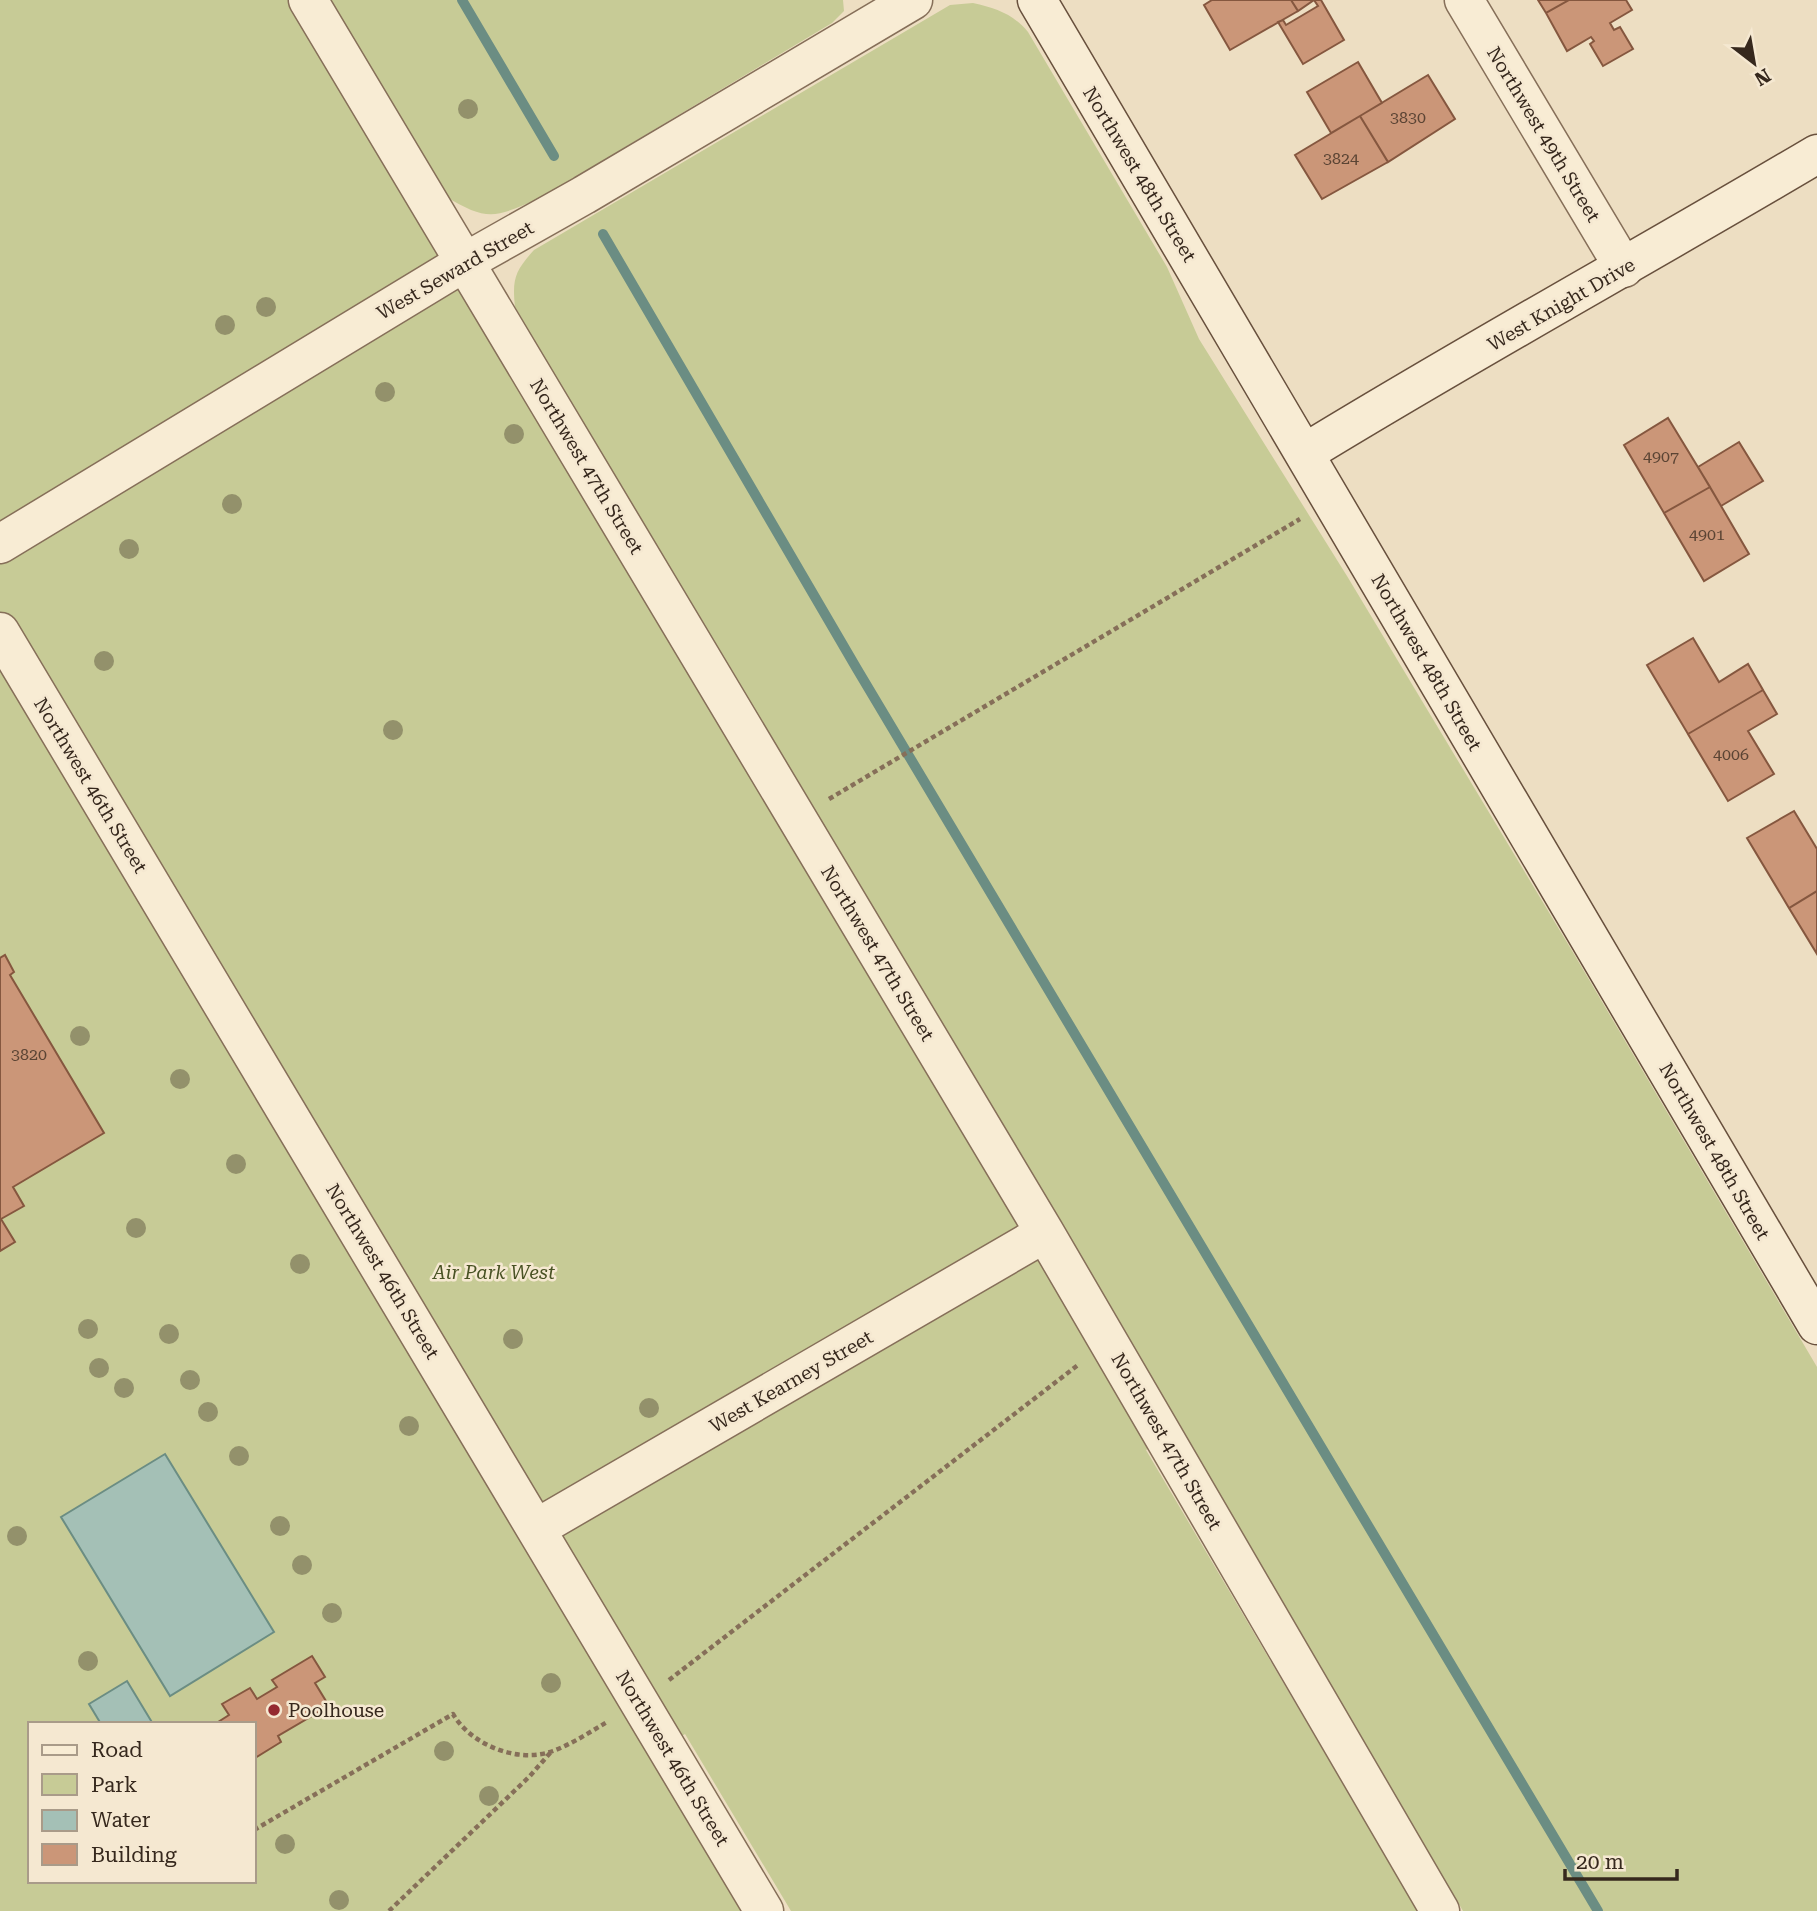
<svg xmlns="http://www.w3.org/2000/svg" width="1817" height="1911" font-family="'Roboto Serif',serif">
<rect width="100%" height="100%" fill="#eddec2"/>
<path fill="#c7cb96" fill-rule="evenodd" d="M0,0H308L1166,1438L1146,1450L1418,1911H791L685,1734L650,1756L741,1911H0ZM30,1724H254V1881H30Z
M328,0H843L844,11L832,23L542,197C496,217 489,223 445,196Z
M973,3C996,8 1013,14 1028,32L1167,267L1199,339L1347,576L1574,954L1817,1367V1911H1463L1198,1463L1102,1310L515,307C512,279 515,271 534,250L950,5Z"/>
<path fill="#a4c0b6" stroke="#6b8d83" stroke-width="2" d="M165,1454L274,1632L170,1696L61,1517Z
M127,1681L153,1724H101L89,1704Z"/>
<g fill="none" stroke-linecap="round" stroke-linejoin="round">
<path stroke="#6b8d83" stroke-width="10" d="M462,0L554,156
M603,234L857,669L1598,1911"/>
</g>
<path fill="#cb9678" stroke="#85573f" stroke-width="2" d="M1212,0H1291L1298,11L1230,50L1204,5Z
M1291,0H1314L1298,11Z
M1314,0H1321L1344,40L1303,64L1278,22L1283,20L1286,25L1318,6Z
M1538,0H1569L1546,13Z
M1569,0H1626L1632,10L1610,23L1614,30L1620,27L1633,49L1603,66L1590,44L1594,41L1591,37L1567,51L1546,13Z
M1358,62L1382,103L1331,133L1307,92Z
M1428,75L1455,119L1388,162L1360,116Z
M1360,116L1388,162L1322,199L1295,155Z
M1668,418L1710,487L1664,513L1624,445Z
M1739,442L1763,481L1721,506L1698,467Z
M1710,487L1749,554L1704,581L1664,513Z
M1693,638L1719,682L1748,664L1763,690L1688,734L1647,665Z
M1763,690L1777,714L1748,731L1774,774L1728,801L1688,734Z
M1794,811L1817,849V891L1789,908L1747,838Z
M1817,891V954L1789,908Z
M5,955L14,972L10,975L104,1133L13,1187L24,1206L1,1219L15,1242L0,1251V958Z
M312,1656L325,1677L315,1683L329,1706L278,1736L281,1742L255,1758L254,1724H215L229,1715L222,1704L250,1688L257,1699L277,1687L272,1680Z"/>
<g fill="none" stroke-linecap="round" stroke-linejoin="round">
<defs>
<path id="street" d="M308,0L1045,1233L1440,1911
M1464,0L1624,268
M0,544L465,262L584,195L913,0
M0,632L764,1911
M537,1528L1045,1233"/>
<path id="secondary" d="M1037,0L1817,1325
M1305,453C1473,350 1647,255 1817,154"/>
</defs>
<use href="#street" stroke="#866f59" stroke-width="41"/>
<use href="#secondary" stroke="#68503d" stroke-width="41"/>
<path stroke="#866f59" stroke-width="4.5" stroke-dasharray="5 3.5" stroke-linecap="butt" d="M829,799L1300,519
M669,1680L1078,1365
M254,1830L453,1714C471,1745 518,1764 553,1751C572,1744 590,1732 607,1722
M389,1911L529,1777L551,1752"/>
<use href="#street" stroke="#f8ecd4" stroke-width="38"/>
<use href="#secondary" stroke="#f8ecd4" stroke-width="38"/>
</g>
<g fill="#93916b">
<circle cx="468" cy="109" r="10"/>
<circle cx="266" cy="307" r="10"/>
<circle cx="225" cy="325" r="10"/>
<circle cx="385" cy="392" r="10"/>
<circle cx="514" cy="434" r="10"/>
<circle cx="232" cy="504" r="10"/>
<circle cx="129" cy="549" r="10"/>
<circle cx="104" cy="661" r="10"/>
<circle cx="393" cy="730" r="10"/>
<circle cx="80" cy="1036" r="10"/>
<circle cx="180" cy="1079" r="10"/>
<circle cx="236" cy="1164" r="10"/>
<circle cx="136" cy="1228" r="10"/>
<circle cx="300" cy="1264" r="10"/>
<circle cx="88" cy="1329" r="10"/>
<circle cx="169" cy="1334" r="10"/>
<circle cx="513" cy="1339" r="10"/>
<circle cx="99" cy="1368" r="10"/>
<circle cx="190" cy="1380" r="10"/>
<circle cx="124" cy="1388" r="10"/>
<circle cx="649" cy="1408" r="10"/>
<circle cx="208" cy="1412" r="10"/>
<circle cx="409" cy="1426" r="10"/>
<circle cx="239" cy="1456" r="10"/>
<circle cx="280" cy="1526" r="10"/>
<circle cx="17" cy="1536" r="10"/>
<circle cx="302" cy="1565" r="10"/>
<circle cx="332" cy="1613" r="10"/>
<circle cx="88" cy="1661" r="10"/>
<circle cx="551" cy="1683" r="10"/>
<circle cx="444" cy="1751" r="10"/>
<circle cx="489" cy="1796" r="10"/>
<circle cx="285" cy="1844" r="10"/>
<circle cx="339" cy="1900" r="10"/>
</g>
<circle fill="#942a30" stroke="#f5e8d1" stroke-width="2.5" cx="274" cy="1710" r="7"/>
<g text-anchor="middle" stroke-width="5" stroke-linejoin="round" paint-order="stroke">
<g font-size="16" fill="#5b4434">
<text x="1408" y="123">3830</text>
<text x="1341" y="164">3824</text>
<text x="1661" y="462">4907</text>
<text x="1707" y="540">4901</text>
<text x="1731" y="760">4006</text>
<text x="29" y="1060">3820</text>
</g>
<g font-size="19" fill="#36281d" stroke="#f5e8d1">
<text transform="translate(1544 134) rotate(59)" y="7">Northwest 49th Street</text>
<text transform="translate(1140 174) rotate(59)" y="7">Northwest 48th Street</text>
<text transform="translate(455 270) rotate(-30)" y="7">West Seward Street</text>
<text transform="translate(1561 304) rotate(-30)" y="7">West Knight Drive</text>
<text transform="translate(587 466) rotate(59)" y="7">Northwest 47th Street</text>
<text transform="translate(1427 662) rotate(60)" y="7">Northwest 48th Street</text>
<text transform="translate(91 785) rotate(59)" y="7">Northwest 46th Street</text>
<text transform="translate(878 953) rotate(59)" y="7">Northwest 47th Street</text>
<text transform="translate(1715 1151) rotate(60)" y="7">Northwest 48th Street</text>
<text transform="translate(383 1271) rotate(59)" y="7">Northwest 46th Street</text>
<text transform="translate(791 1381) rotate(-30)" y="7">West Kearney Street</text>
<text transform="translate(1167 1441) rotate(60)" y="7">Northwest 47th Street</text>
<text transform="translate(673 1758) rotate(59)" y="7">Northwest 46th Street</text>
</g>
<g font-size="19" font-style="italic" fill="#495224" stroke="#f5e8d1">
<text x="494" y="1279">Air Park West</text>
</g>
<g font-size="19" fill="#36281d" stroke="#f5e8d1" text-anchor="start">
<text x="288" y="1717">Poolhouse</text>
</g>
</g>
<rect x="28" y="1722" width="228" height="161" fill="#f5e8d1" stroke="#a99b89" stroke-width="2"/>
<rect x="42" y="1745" width="35" height="10" fill="#f8ecd4" stroke="#a99b89" stroke-width="2"/>
<text x="91" y="1757" font-size="21" fill="#36281d">Road</text>
<rect x="42" y="1774" width="35" height="21" fill="#c7cb96" stroke="#a99b89" stroke-width="2"/>
<text x="91" y="1792" font-size="21" fill="#36281d">Park</text>
<rect x="42" y="1810" width="35" height="21" fill="#a4c0b6" stroke="#a99b89" stroke-width="2"/>
<text x="91" y="1827" font-size="21" fill="#36281d">Water</text>
<rect x="42" y="1844" width="35" height="21" fill="#cb9678" stroke="#a99b89" stroke-width="2"/>
<text x="91" y="1862" font-size="21" fill="#36281d">Building</text>
<g transform="translate(1754 63) rotate(149)" stroke="#f5e8d1" stroke-width="5" paint-order="stroke">
<path d="M0-5L12 26L0 18L-12 26Z" fill="#36281d"/>
<text y="-10" font-size="19" font-weight="bold" text-anchor="middle" fill="#36281d">N</text>
</g>
<path d="M1565 1869v10h112v-10" fill="none" stroke="#36281d" stroke-width="3.5"/>
<text x="1576" y="1869" font-size="21" fill="#36281d" stroke="#f5e8d1" stroke-width="5" paint-order="stroke">20 m</text>
</svg>
